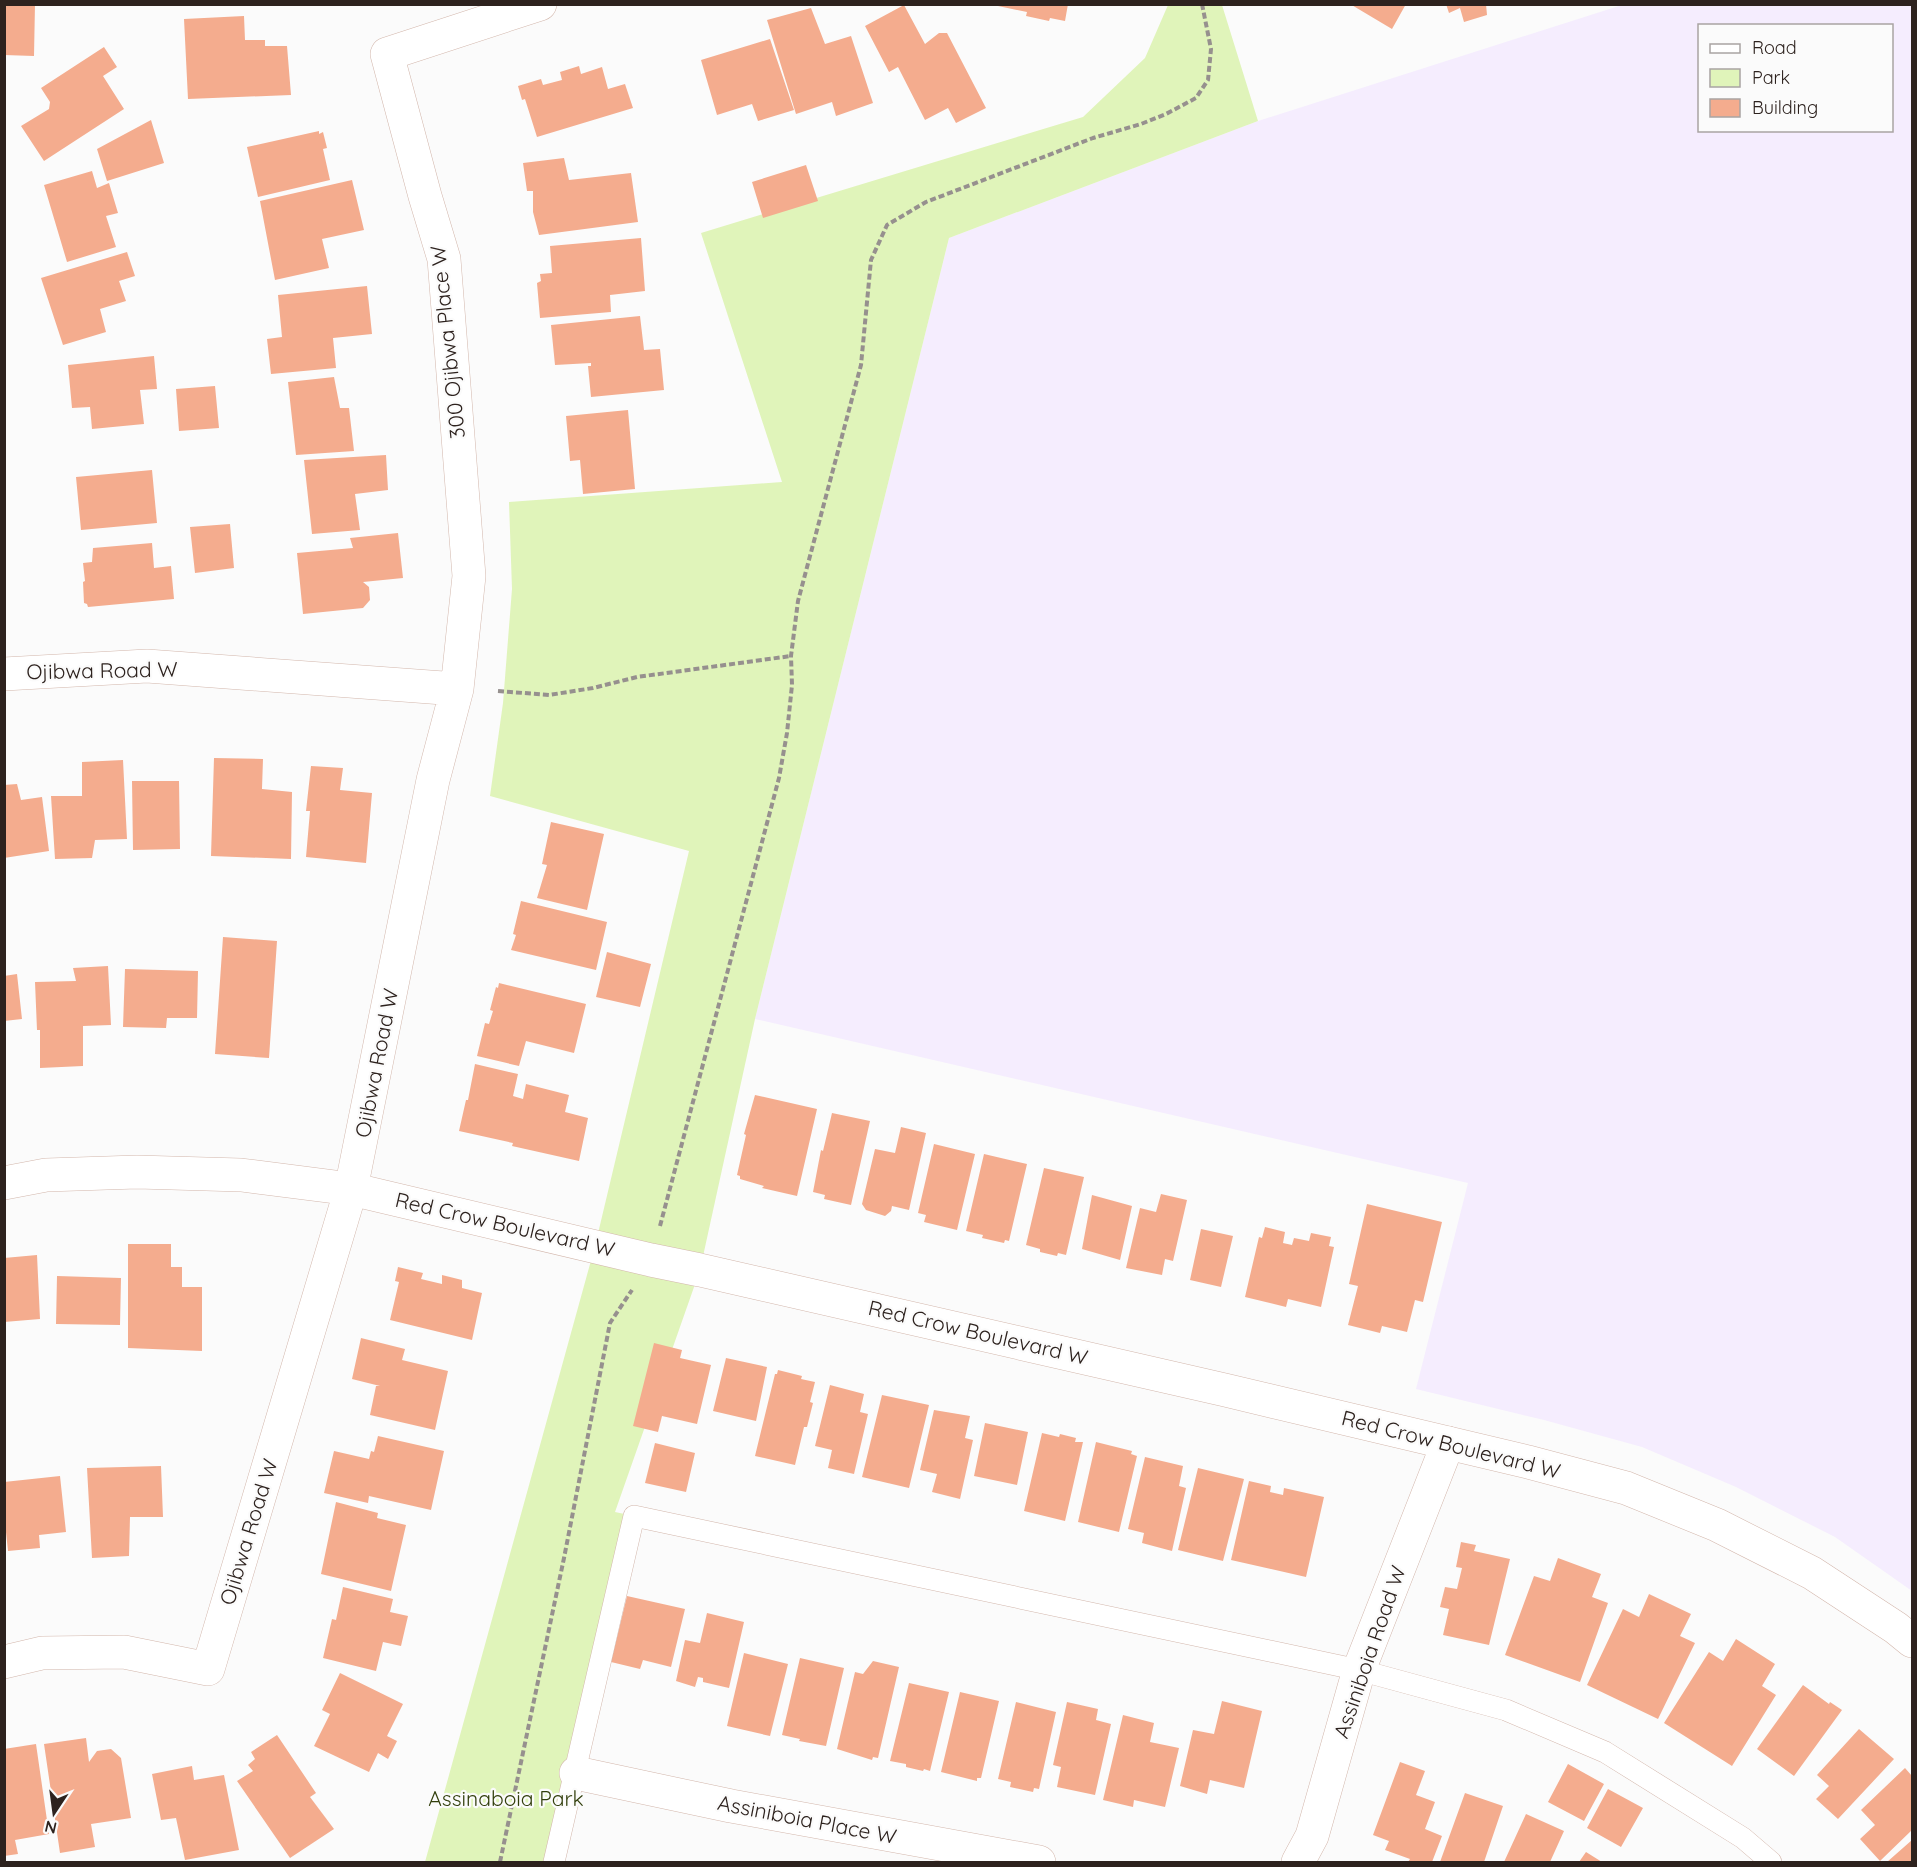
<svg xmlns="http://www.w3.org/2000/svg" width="1917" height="1867" font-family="Quicksand,sans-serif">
<rect width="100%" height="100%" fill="#fbfbfb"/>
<path fill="#f5edfe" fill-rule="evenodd" d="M1622,5H1912V1591L1835,1537L1736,1487L1642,1447L1544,1420L1416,1389L1468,1183L755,1019L949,238L1258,121ZM1700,26H1892V130H1700Z"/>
<path fill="#e0f4ba" d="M1168,5H1222L1258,121L949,238L755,1019L700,1270L615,1512L634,1516L554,1862H425L595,1246L689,851L490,796L503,703L512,589L509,502L782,482L701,233L1083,117L1145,58Z"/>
<path fill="#f4ac8e" d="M4,4H35L34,56L4,55Z
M998,4H1068L1065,21L1050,18L1049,21L1026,16L1027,12L998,6Z
M1350,4H1406L1392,29Z
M1446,4H1486L1487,15L1464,22L1460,8L1449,13Z
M904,5L925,44L939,33H947L986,108L956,123L948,108L925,120L898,67L889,72L865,26Z
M811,8L825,44L851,36L873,103L836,116L832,102L796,114L767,20Z
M244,16L245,40H265V46H287L291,95L188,99L184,19Z
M770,39L794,110L758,121L752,104L717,115L701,60Z
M104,47L117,67L103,76L124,109L44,161L21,126L49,109L50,102L41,88Z
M579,66L581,74L602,67L608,89L625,84L633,108L537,137L525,99L522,100L518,86L541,79L543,85L562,80L560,72Z
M151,120L164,163L107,181L97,149Z
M319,131V134L323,132L327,148L323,149L330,180L258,197L247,147Z
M564,158L569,180L631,173L638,222L539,235L533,212V191H527L523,163Z
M806,165L818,201L763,218L752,182Z
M92,171L97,188L109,183L118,213L106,216L116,247L67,262L44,185Z
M352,180L364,230L322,239L329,268L275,280L260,201Z
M641,238L645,291L610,295L611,312L540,318L537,283L541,281L540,274L552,273L550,246Z
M127,252L135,276L119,281L126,301L100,309L106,332L63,345L41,278Z
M367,286L372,334L333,338L336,368L271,374L267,339L282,337L278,295Z
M640,316L644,350L660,349L664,390L591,397L588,366H591V363L555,365L551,325Z
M154,356L157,389L140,390L144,424L92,429L90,407L72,408L68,365Z
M334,377L340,408H349L354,451L296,455L288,382Z
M215,386L219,428L179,431L176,389Z
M628,410L635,489L583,494L580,460L570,461L566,416Z
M386,455L388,490L355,494L360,530L312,534L304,460Z
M152,470L157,523L81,530L76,477Z
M230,524L234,568L195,573L190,527Z
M398,533L403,578L363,582L369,587L370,600L363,608L303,614L297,553L353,548L350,538Z
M152,543L154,568L171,566L174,599L88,607L87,604L84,603L83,582L85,581L83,563L92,562L93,548Z
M214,758L263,759L262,789L292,792L291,859L211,856Z
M123,760L127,839L95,840L92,858L55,859L51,796H82V762Z
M311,766L343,768L340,790L372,793L366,863L306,857L310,811H306Z
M132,781H179L180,849L133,850Z
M17,784L21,800L42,797L49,851L4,858V785Z
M551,822L604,834L587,910L537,898L547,865L542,864Z
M521,901L607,922L596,970L511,950L516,935L513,934Z
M223,937L277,941L269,1058L215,1054Z
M607,952L651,964L640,1007L596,997Z
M108,966L111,1025L83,1026V1066L40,1068V1030H37L35,982L76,981L73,968Z
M125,969L198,971L197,1018H167L166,1028L123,1027Z
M17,974L22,1019L4,1021V976Z
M499,983L586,1004L574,1053L526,1041L519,1066L477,1056L485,1023L489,1024L493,1011L490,1010L496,987L498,988Z
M475,1064L518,1074L513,1096L523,1099L526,1084L569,1095L565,1112L588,1118L579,1161L512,1146L513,1143L459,1131L466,1100H468Z
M755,1095L817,1109L797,1196L762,1188L764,1186L740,1179V1176L737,1175L746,1135L744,1134Z
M832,1113L870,1121L851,1205L824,1199L825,1195L813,1192L821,1150L823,1151Z
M901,1127L926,1133L909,1210L892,1206L891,1211L885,1216L866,1210L862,1204L875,1149L895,1153Z
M934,1144L975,1154L957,1230L924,1222L926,1215L918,1213Z
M984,1154L1027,1164L1009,1241L1005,1240L1004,1243L982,1238L983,1235L966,1231Z
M1044,1168L1084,1177L1066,1255L1058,1253L1057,1256L1040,1252V1249L1026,1245Z
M1161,1194L1187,1200L1173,1261L1165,1259L1162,1275L1126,1268L1140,1208L1156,1212Z
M1092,1195L1132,1206L1120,1260L1082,1249Z
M1367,1204L1442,1222L1423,1302L1415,1300L1407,1332L1382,1326L1380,1333L1348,1325L1358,1286L1349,1284Z
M1265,1227L1285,1232L1283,1243L1292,1245L1294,1238L1309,1241L1311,1233L1331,1237L1329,1246L1334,1247L1321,1307L1288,1299L1286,1307L1245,1297L1259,1237L1262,1238Z
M1201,1229L1233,1236L1221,1287L1190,1280Z
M128,1244H171V1267H182V1287H202V1351L128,1348Z
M37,1255L40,1319L4,1322V1258Z
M398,1267L423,1273L421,1279L442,1284V1275L462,1280V1288L482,1293L472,1340L390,1320L399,1282L395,1281Z
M57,1276L121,1278L120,1325L56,1324Z
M361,1338L405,1349L402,1360L448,1371L435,1430L370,1415L376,1386H380L352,1379Z
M654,1343L682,1350L680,1358L711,1365L697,1424L662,1416L658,1432L633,1426Z
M726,1358L767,1367L756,1421L713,1411Z
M778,1370L802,1376L801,1379L815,1382L810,1402L813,1403L807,1427H804L795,1465L755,1456L775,1374H777Z
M830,1385L864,1394L860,1412L868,1414L854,1474L828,1468L832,1450L815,1446Z
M882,1395L929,1405L909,1488L862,1477Z
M934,1410L970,1416L965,1438L973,1440L960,1499L932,1492L937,1474L920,1470Z
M985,1423L1028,1432L1017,1485L974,1476Z
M1042,1433L1059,1437L1060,1434L1076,1438L1075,1442H1083L1065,1521L1024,1511Z
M378,1436L444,1451L431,1510L369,1496L368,1503L324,1493L334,1451L369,1459L371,1451L374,1452Z
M1096,1442L1132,1451L1131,1454L1137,1456L1119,1532L1078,1522Z
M655,1443L695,1453L686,1492L645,1483Z
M1145,1457L1183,1466L1179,1486L1186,1488L1172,1551L1142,1543L1144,1533L1128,1529Z
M161,1466L163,1517H130L129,1556L92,1558L87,1468Z
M1198,1468L1244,1479L1223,1561L1178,1550Z
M60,1476L66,1532L39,1535L40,1548L8,1551L4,1513V1482Z
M1249,1481L1271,1486L1270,1492L1283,1495L1284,1488L1324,1497L1306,1577L1231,1560Z
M336,1502L378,1513L377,1518L406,1525L391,1591L321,1574Z
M1461,1542L1476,1545L1474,1551L1510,1559L1489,1645L1443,1635L1449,1609L1440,1607L1445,1587L1457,1589L1462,1568L1456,1567Z
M1558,1558L1601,1574L1592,1597L1608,1603L1580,1682L1505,1655L1534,1576L1550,1581Z
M343,1587L393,1599L390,1612L408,1616L401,1646L383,1642L376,1671L323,1658L332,1619L336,1620Z
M1649,1594L1691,1614L1680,1636L1695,1643L1658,1719L1587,1685L1623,1609L1639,1617Z
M627,1596L685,1609L671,1667L643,1660L640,1669L611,1662Z
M707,1613L744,1622L729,1688L703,1682V1678L698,1677L695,1687L676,1681L685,1640L700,1643Z
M1736,1639L1775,1664L1762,1686L1776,1695L1732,1766L1664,1723L1709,1652L1723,1661Z
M744,1653L788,1664L770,1736L727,1726Z
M800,1658L844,1668L826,1746L799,1741L800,1739L782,1735Z
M873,1661L899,1667L878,1758L873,1757L872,1760L837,1749L855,1672L863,1674Z
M340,1673L403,1704L387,1736L397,1741L388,1759L378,1753L369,1772L314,1746L330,1714L322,1710Z
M909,1683L949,1692L930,1771L924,1769L923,1771L906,1767V1764L890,1761Z
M1803,1685L1829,1704L1830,1702L1842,1710L1794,1776L1757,1749Z
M960,1692L999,1701L981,1778H977V1781L941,1772Z
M1222,1701L1262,1711L1244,1788L1210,1780L1207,1794L1180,1786L1193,1730L1214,1734Z
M1016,1702L1056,1712L1039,1789L1034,1788L1033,1792L1010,1787L1011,1782L998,1779Z
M1067,1702L1098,1709L1096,1720L1111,1724L1095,1795L1057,1787L1061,1767L1053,1765Z
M1123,1715L1154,1723L1150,1742L1179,1748L1165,1807L1134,1800L1133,1807L1103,1800Z
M1859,1729L1894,1759L1838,1819L1816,1799L1829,1786L1817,1775Z
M277,1735L316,1793L310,1797L334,1829L290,1858L237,1781L253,1771L248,1765L255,1759L251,1752Z
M86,1738L89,1762L97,1751L111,1749L121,1758L131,1818L91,1824L95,1847L60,1853L44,1744Z
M36,1744L49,1834L15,1840L18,1854L4,1856V1749Z
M1400,1762L1425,1771L1416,1795L1435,1802L1425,1829L1442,1836L1432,1862H1408L1410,1859L1385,1850L1389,1841L1373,1835Z
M1568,1764L1604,1784L1584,1821L1548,1802Z
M192,1766L194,1780L224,1775L239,1850L185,1860L176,1818L161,1820L152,1774Z
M1905,1768L1912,1776V1830L1880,1861L1860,1839L1875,1825L1861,1810Z
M1608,1789L1643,1808L1621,1847L1587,1828Z
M1465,1793L1503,1806L1484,1862H1440Z
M1526,1814L1564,1831L1550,1862H1504Z
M1912,1840V1862H1887Z
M1586,1852L1602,1862H1579Z"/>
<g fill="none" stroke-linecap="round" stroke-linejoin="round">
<defs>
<path id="service" d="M554,1862L634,1516L1359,1670L1506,1710L1605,1752L1743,1838L1771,1862"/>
<path id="minor" d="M4,674L147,666L457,689
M4,1662L42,1653L124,1652L208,1669L351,1189L433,780L457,689L469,576L444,259L425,196L387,54L540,4
M576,1773L731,1806L1039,1862
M1298,1862L1312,1836L1359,1670L1448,1443"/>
<path id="tertiary" d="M4,1183L46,1175L137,1172L241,1175L351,1189L651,1260L700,1270L1225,1390L1528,1462L1626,1488L1717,1525L1812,1573L1896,1628L1912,1641"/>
</defs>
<use href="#service" stroke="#d3b7ac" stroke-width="22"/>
<use href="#minor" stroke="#d3b7ac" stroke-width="34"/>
<use href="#tertiary" stroke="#d3b7ac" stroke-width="34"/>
<path stroke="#96908e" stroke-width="4" stroke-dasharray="6 3" stroke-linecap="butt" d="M498,691L549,695L593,688L637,677L791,656
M660,1226L779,778L787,733L792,685L791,656L798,601L861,365L871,260L887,225L926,202L1093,138L1141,124L1166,114L1196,98L1208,80L1211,49L1202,4
M500,1862L564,1558L610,1323L632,1290"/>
<use href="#service" stroke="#fff" stroke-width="21"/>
<use href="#minor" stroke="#fff" stroke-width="33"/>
<use href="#tertiary" stroke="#fff" stroke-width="33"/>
</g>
<g text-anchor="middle" stroke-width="4.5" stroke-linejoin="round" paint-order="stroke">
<g font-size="21" fill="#2d221e" stroke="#fbfbfb">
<text transform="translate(448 342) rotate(-96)" y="7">300 Ojibwa Place W</text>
<text transform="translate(102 671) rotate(-1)" y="7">Ojibwa Road W</text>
<text transform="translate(377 1063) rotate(-79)" y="7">Ojibwa Road W</text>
<text transform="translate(505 1225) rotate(13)" y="7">Red Crow Boulevard W</text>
<text transform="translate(978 1333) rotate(13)" y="7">Red Crow Boulevard W</text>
<text transform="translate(1451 1445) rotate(14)" y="7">Red Crow Boulevard W</text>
<text transform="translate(249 1532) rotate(-73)" y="7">Ojibwa Road W</text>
<text transform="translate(1370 1652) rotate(-71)" y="7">Assiniboia Road W</text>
<text transform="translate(807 1820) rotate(11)" y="7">Assiniboia Place W</text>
</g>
<g font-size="21" fill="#323f0c" stroke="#fbfbfb">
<text x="506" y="1806">Assinaboia Park</text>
</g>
</g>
<rect width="1917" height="1867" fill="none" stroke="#2d221e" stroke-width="12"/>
<rect x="1698" y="24" width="195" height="108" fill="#fbfbfb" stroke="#a9a4a3" stroke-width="1.5"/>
<rect x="1710" y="44" width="30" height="9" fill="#ffffff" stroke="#a9a4a3" stroke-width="1.5"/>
<text x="1752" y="54" font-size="18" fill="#2d221e">Road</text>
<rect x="1710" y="69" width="30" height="18" fill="#e0f4ba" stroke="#a9a4a3" stroke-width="1.5"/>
<text x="1752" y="84" font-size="18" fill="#2d221e">Park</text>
<rect x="1710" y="99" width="30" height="18" fill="#f4ac8e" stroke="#a9a4a3" stroke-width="1.5"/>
<text x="1752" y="114" font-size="18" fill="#2d221e">Building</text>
<g transform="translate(54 1813) rotate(193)" stroke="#fbfbfb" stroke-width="4.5" paint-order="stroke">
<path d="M0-4.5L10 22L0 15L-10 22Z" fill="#2d221e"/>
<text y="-9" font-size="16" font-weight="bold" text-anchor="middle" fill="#2d221e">N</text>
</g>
</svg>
